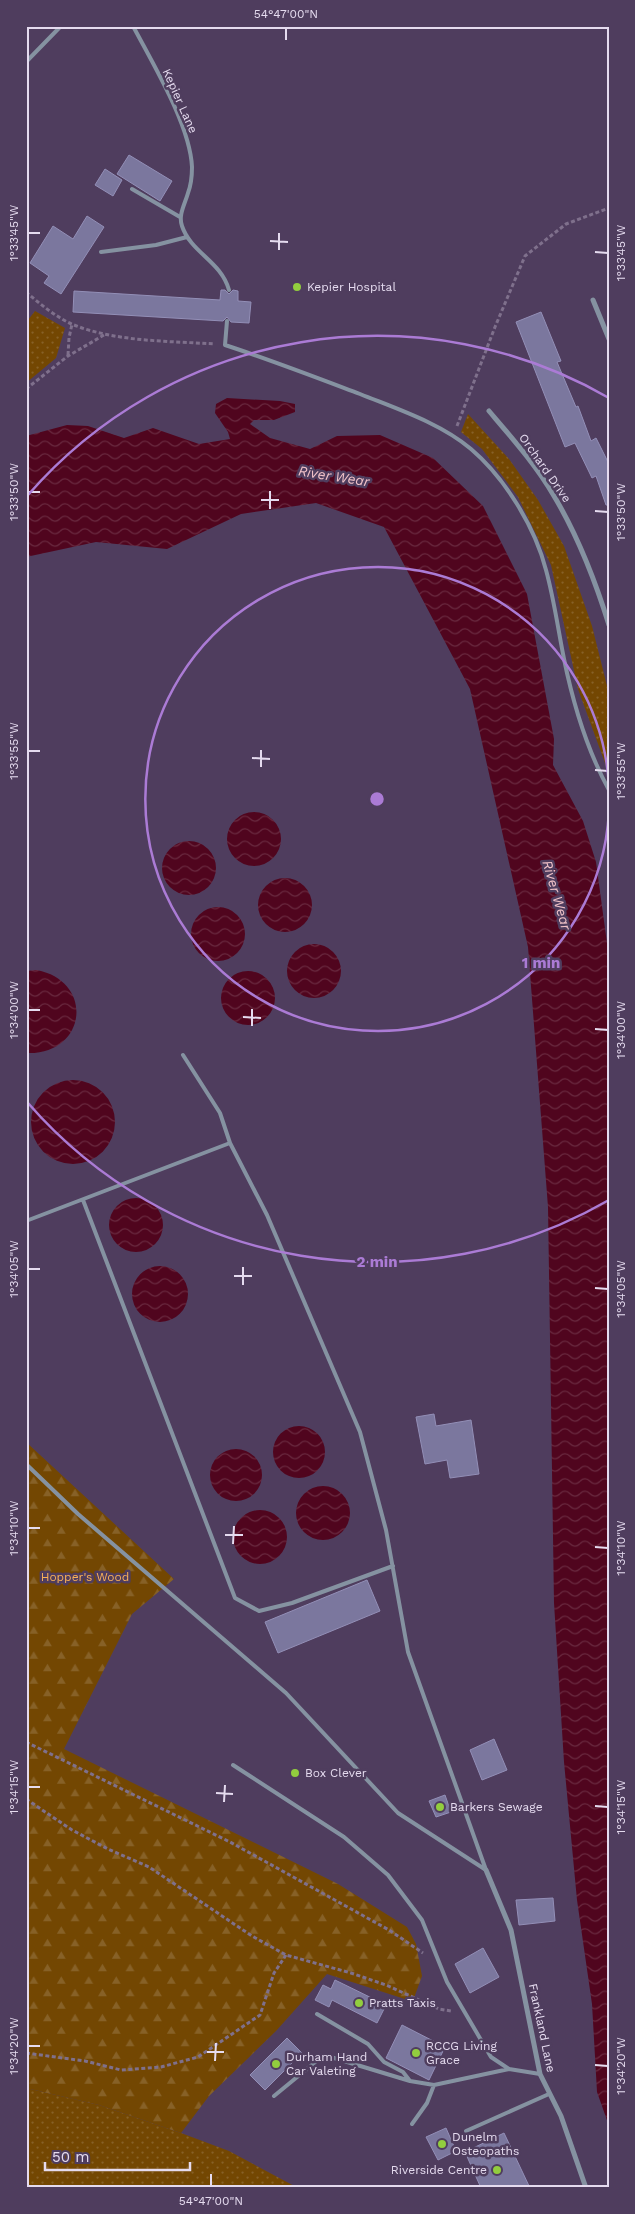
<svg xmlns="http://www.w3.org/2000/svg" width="635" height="2214" font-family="'Work Sans',sans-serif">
<defs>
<pattern id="grass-dots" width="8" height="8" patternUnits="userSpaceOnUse" patternTransform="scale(1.25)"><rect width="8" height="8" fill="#734702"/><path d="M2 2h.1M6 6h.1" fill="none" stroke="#876127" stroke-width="1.8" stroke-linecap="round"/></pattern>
<pattern id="forest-firs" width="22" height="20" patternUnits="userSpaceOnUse" patternTransform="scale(1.25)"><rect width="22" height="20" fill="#734702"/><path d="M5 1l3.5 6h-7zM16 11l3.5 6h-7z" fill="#876127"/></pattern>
<pattern id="water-waves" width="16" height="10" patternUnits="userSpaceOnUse" patternTransform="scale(1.25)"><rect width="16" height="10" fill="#50051e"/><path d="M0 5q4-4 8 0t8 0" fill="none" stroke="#69293f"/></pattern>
</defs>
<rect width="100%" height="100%" fill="#4f3d5e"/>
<path fill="url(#grass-dots)" d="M35,311L65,328L56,358L26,383V319L28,320Z
M468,414L509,459L538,500L564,546L592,626L609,694V774L578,689L551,565L518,497L482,449L461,432Z
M26,2088L99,2105L181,2133L229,2151L298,2188H26Z"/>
<path fill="url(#forest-firs)" d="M26,1442L174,1579L132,1614L64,1749L338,1884L407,1927L416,1944L422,1976L414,1998L408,2000L327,1974L276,2031L209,2096L181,2133L99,2105L26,2088Z"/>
<path fill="url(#water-waves)" d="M227,398L280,401L295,404V412L274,420H254L250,424L270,438L310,449L337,436L380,435L433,458L483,506L527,594L554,739L553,765L583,821L596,862L609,958V2126L597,2092L592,2004L577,1900L564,1762L554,1603L548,1207L528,947L470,689L384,527L316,503L241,514L167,549L96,542L26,557V436L67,425L88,426L124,438L153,428L199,444L230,439L228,432L215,413L216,404Z
M227 839a27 27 0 1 1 54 0a27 27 0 1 1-54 0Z
M162 868a27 27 0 1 1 54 0a27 27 0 1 1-54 0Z
M258 905a27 27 0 1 1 54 0a27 27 0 1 1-54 0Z
M191 934a27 27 0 1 1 54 0a27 27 0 1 1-54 0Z
M287 971a27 27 0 1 1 54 0a27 27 0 1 1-54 0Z
M37,970C96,982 86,1056 26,1053V971Z
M221 998a27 27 0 1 1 54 0a27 27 0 1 1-54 0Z
M31 1122a42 42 0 1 1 84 0a42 42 0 1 1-84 0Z
M109 1225a27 27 0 1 1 54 0a27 27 0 1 1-54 0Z
M132 1294a28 28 0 1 1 56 0a28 28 0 1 1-56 0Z
M273 1452a26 26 0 1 1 52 0a26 26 0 1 1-52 0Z
M210 1475a26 26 0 1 1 52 0a26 26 0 1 1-52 0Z
M296 1513a27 27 0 1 1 54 0a27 27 0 1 1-54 0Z
M233 1537a27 27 0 1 1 54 0a27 27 0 1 1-54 0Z"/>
<path fill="#7b779e" stroke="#938fb7" d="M129,155L172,181L160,201L117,174Z
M105,169L122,180L113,196L95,185Z
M87,216L104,227L61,294L44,283L49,276L30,263L53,226L73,239Z
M221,290H225L229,294L233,290L238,291V301L251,302L249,323L231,322L227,317L223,321L73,312L74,291L220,300Z
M541,312L561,361L557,362L576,407L578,406L591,441L596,438L609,464V505H606L596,476L592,478L575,443L565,447L516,322Z
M434,1414L436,1426L471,1420L479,1474L450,1478L447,1460L425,1464L416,1417Z
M367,1580L380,1611L278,1653L265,1622Z
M494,1739L507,1770L482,1780L470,1750Z
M445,1795L451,1812L436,1817L429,1801Z
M553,1898L555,1921L519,1925L516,1900Z
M483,1948L499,1977L470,1993L455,1964Z
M335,1980L386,2005L377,2023L332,2000L329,2007L315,2000L323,1985L331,1989Z
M402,2025L445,2047L429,2080L386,2058Z
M287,2038L302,2053L265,2090L250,2075Z
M446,2128L456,2151L438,2160L426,2137Z
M504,2133L530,2188H481L465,2152Z"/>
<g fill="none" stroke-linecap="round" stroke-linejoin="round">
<path stroke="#7f708c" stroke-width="3" stroke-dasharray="4 2.5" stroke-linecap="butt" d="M26,292C40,304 57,318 74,325C117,342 169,341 215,344
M68,355L69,338L72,324
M26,389L68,356L104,335
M457,426L495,327L525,256L566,224L609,208
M26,1742L230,1842L389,1930L423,1953
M26,1799L72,1830L108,1849L149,1867L252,1936L286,1955L351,1973L386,1985L439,2009L451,2011
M26,2053L85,2061L121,2070L161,2067L198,2057L260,2015L274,1973L286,1955"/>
<path stroke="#8592a1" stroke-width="4" d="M133,26C153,64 190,125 192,167C192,176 191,185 188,193C185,204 178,215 182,226C191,253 221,261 229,290
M26,62L61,26
M132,189L180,217
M101,252L156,245L187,237
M227,321L225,345C271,360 315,377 360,394C397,409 440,423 471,449C505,478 535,527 546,570C554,599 558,629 564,659C573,703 587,750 609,790
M183,1055L220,1113L230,1143L267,1215L360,1432L386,1530L408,1652L486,1870
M83,1200L235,1598L259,1611L292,1603L393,1566
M26,1221L230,1143
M26,1464L78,1514L286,1693L398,1813L486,1870
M233,1765L344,1837L388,1875L422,1920L447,1982L491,2057L509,2069L540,2074
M317,2014L368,2044L384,2062L403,2072L410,2081
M274,2096L324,2055L410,2081L434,2085L509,2069
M412,2124L427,2103L434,2085
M466,2131L549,2094"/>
<path stroke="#8592a1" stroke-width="5" d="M593,300L609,339
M489,411C512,438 536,465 554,496C578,536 595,580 609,625
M486,1870L511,1930L540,2074L561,2116L586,2188"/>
</g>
<path fill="none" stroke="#e5dbef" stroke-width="2" d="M286,40V28M28,233H40M270,241L288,242M279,250V233M595,252L608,253M28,492H40M261,500H279M270,509V491M595,511L608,512M28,751H40M252,758L270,759M261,767V750M595,770L608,771M28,1010H40M243,1017L261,1018M252,1026V1009M595,1029L608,1030M28,1269H40M234,1276H252M243,1285V1267M595,1288L608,1289M28,1528H40M225,1535H243M233,1544L234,1526M595,1547L608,1548M28,1787H40M216,1793L233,1794M224,1802L225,1785M595,1806L608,1807M28,2046H40M207,2052H224M215,2061L216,2043M595,2065L608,2066M211,2186V2174"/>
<g fill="none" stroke="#ab7bd5" stroke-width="2.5">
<path d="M609 811A232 232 0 1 1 609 787"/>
<path d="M609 1200A463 463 0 0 1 28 1103M28 495A463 463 0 0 1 609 398"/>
</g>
<g fill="#92cd3e" stroke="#4f3d5e" stroke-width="2">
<circle cx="297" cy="287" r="5"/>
<circle cx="295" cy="1773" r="5"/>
<circle cx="440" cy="1807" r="5"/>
<circle cx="359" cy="2003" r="5"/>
<circle cx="416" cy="2053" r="5"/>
<circle cx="276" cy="2064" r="5"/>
<circle cx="442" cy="2144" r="5"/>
<circle cx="497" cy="2170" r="5"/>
</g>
<g text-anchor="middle" stroke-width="5" stroke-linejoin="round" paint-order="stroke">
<g font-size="12" fill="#e5dbef" stroke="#4f3d5e">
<text transform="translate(180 101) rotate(66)" y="4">Kepier Lane</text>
<text transform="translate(545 468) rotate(55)" y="4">Orchard Drive</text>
<text transform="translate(542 2028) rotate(78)" y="4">Frankland Lane</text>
</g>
<g font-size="12" fill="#e5dbef" stroke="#4f3d5e" text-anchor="start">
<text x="307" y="291">Kepier Hospital</text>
<text x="305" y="1777">Box Clever</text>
<text x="450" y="1811">Barkers Sewage</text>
<text x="369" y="2007">Pratts Taxis</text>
<text x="426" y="2050">RCCG Living<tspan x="426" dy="14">Grace</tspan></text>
<text x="286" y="2061">Durham Hand<tspan x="286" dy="14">Car Valeting</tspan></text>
<text x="452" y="2141">Dunelm<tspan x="452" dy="14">Osteopaths</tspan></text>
<text x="487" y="2174" text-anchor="end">Riverside Centre</text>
</g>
<g font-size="12" fill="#fab158" stroke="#4f3d5e">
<text x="85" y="1581">Hopper's Wood</text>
</g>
<g font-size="14" font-style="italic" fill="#f2c3c9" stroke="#4f3d5e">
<text transform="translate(334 476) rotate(9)" y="5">River Wear</text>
<text transform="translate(557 895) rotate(74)" y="5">River Wear</text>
</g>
</g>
<circle cx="377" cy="799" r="8" fill="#ab7bd5" stroke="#4f3d5e" stroke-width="2.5"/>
<g font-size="15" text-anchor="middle" font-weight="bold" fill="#ab7bd5" stroke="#4f3d5e" stroke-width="5" stroke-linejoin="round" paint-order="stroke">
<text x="541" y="968">1 min</text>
<text x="377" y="1267">2 min</text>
</g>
<rect width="635" height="2214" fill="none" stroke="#4f3d5e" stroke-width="55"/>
<path d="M45 2162v8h145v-8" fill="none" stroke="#e5dbef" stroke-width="2.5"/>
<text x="52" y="2162" font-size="15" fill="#e5dbef" stroke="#4f3d5e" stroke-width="4" paint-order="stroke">50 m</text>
<rect x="28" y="28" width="580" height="2158" fill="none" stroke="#e5dbef" stroke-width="2"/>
<g font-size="12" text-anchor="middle" fill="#e5dbef">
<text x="286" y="18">54°47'00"N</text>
<text transform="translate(14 233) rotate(-90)" y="4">1°33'45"W</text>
<text transform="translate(621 253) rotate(-90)" y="4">1°33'45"W</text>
<text transform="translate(14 492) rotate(-90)" y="4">1°33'50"W</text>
<text transform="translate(621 512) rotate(-90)" y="4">1°33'50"W</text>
<text transform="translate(14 751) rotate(-90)" y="4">1°33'55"W</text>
<text transform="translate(621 771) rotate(-90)" y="4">1°33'55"W</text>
<text transform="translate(14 1010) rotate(-90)" y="4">1°34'00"W</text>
<text transform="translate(621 1030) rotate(-90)" y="4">1°34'00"W</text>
<text transform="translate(14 1269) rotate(-90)" y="4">1°34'05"W</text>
<text transform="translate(621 1289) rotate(-90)" y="4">1°34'05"W</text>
<text transform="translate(14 1528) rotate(-90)" y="4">1°34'10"W</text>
<text transform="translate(621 1548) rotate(-90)" y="4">1°34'10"W</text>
<text transform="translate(14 1787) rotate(-90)" y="4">1°34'15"W</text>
<text transform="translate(621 1807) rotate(-90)" y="4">1°34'15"W</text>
<text transform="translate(14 2046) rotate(-90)" y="4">1°34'20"W</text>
<text transform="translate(621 2066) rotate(-90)" y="4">1°34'20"W</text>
<text x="211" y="2205">54°47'00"N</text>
</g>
</svg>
